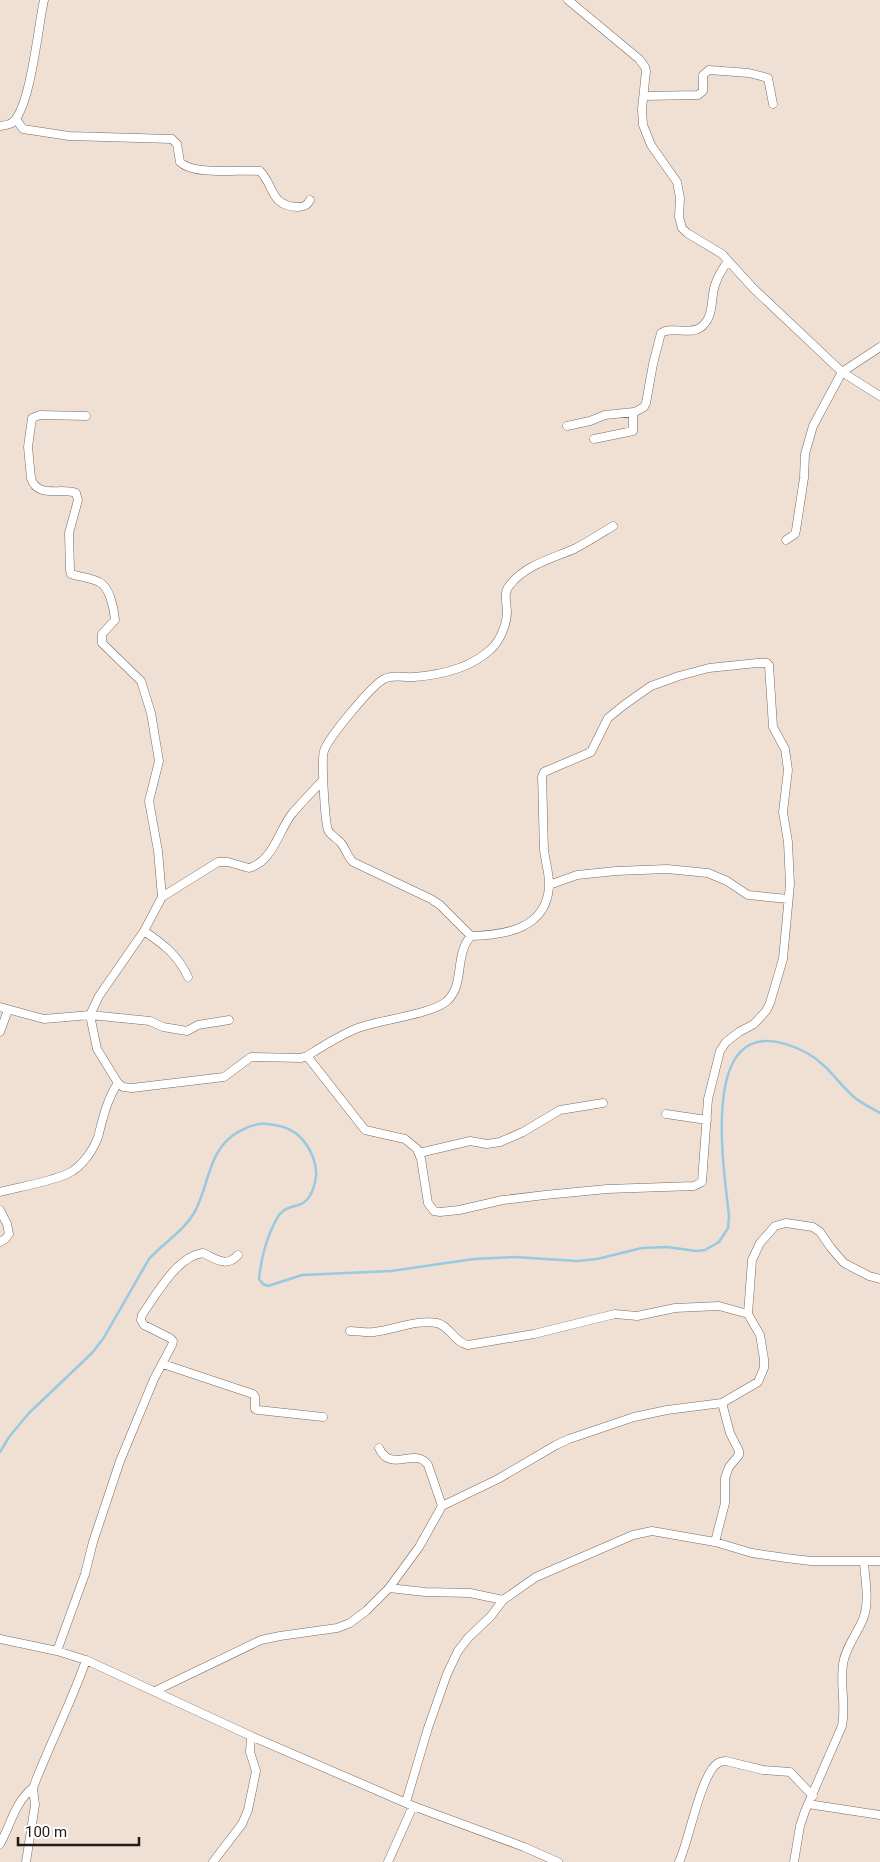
<svg xmlns="http://www.w3.org/2000/svg" width="880" height="1862" font-family="Roboto,sans-serif">
<rect width="100%" height="100%" fill="#f0dfd3"/>
<g fill="none" stroke-linecap="round" stroke-linejoin="round">
<path stroke="#97c9e0" stroke-width="2.5" d="M0,1452L9,1437L29,1413L92,1353L103,1339L149,1259C163,1243 183,1232 194,1213C210,1185 207,1150 238,1132C247,1127 257,1123 267,1124C279,1125 293,1129 301,1138C310,1147 317,1163 316,1176C315,1186 311,1198 303,1203C296,1207 288,1206 282,1212C278,1215 276,1220 274,1224C265,1242 261,1259 259,1279L263,1284L268,1286L302,1275L391,1271L474,1259L514,1257L577,1261L597,1259L642,1248L667,1247L696,1251L705,1250L719,1242L728,1228L729,1216C723,1161 696,995 807,1053C827,1064 838,1083 854,1097C862,1104 872,1108 880,1113"/>
<defs>
<path id="minor" d="M568,0L639,59L645,67L646,71L642,109L643,125L651,145L677,182L680,198L679,217L682,228L687,233L722,254L753,288L842,372L880,396
M644,96L698,95L703,91V75L709,70L749,73L768,78L773,104
M16,119L23,129L69,136L172,139L177,144L180,162C194,176 240,169 260,171C274,185 270,206 297,207C303,207 307,206 310,200
M0,126C5,125 11,125 14,121C31,103 38,27 44,0
M86,416L40,415L32,418L28,447L31,478C37,499 61,487 76,493L78,500L69,533L70,570L71,574C80,577 91,578 99,582C110,587 114,609 115,620L102,634V643L141,681L151,713L159,761L149,801L158,851L162,897
M567,426L590,421L605,415L634,412
M594,439L633,431V413L644,407L646,403L653,364L661,333C672,326 688,335 700,328C715,317 710,300 715,285C718,276 723,268 728,261
M786,540L795,534L796,530L804,478L805,454L813,426L842,372L880,347
M549,885L577,875L616,871L667,869L708,873L727,881L748,895L788,899
M144,931C163,944 178,955 188,977
M471,936L440,905L431,899L353,862C347,856 346,849 341,843C338,839 330,835 328,830C325,822 321,759 324,751C328,738 372,685 384,679C394,674 403,678 414,677C440,675 471,668 491,649C500,641 507,624 507,612C507,603 503,594 509,586C525,565 551,559 574,549C588,542 600,534 613,526
M0,1007L44,1019L90,1015L97,1049L118,1083L123,1087L132,1088L224,1077L251,1057L301,1058L307,1056C323,1046 340,1035 358,1028C378,1020 435,1014 448,1000C465,983 454,955 471,936C505,935 546,929 549,887C550,875 545,862 544,849C543,825 543,801 542,777L544,772L591,752L608,718L624,705L651,686L679,676L709,668L757,663H767L769,665L773,727L785,749L788,770L783,812L788,842L790,884L783,959L770,1003L766,1011L754,1024L739,1032L726,1042L720,1051L708,1099L702,1182L694,1186L607,1189L545,1195L503,1200L459,1210L440,1212L434,1211L428,1203L421,1159L417,1149L405,1139L365,1130L307,1056
M229,1020L198,1025L187,1031L163,1027L150,1021L90,1015L99,996L144,931L162,897L218,862H228L249,868C272,862 278,833 291,815C301,803 312,792 323,780
M0,1032L8,1010
M666,1114L707,1120
M419,1153L470,1141L487,1144L500,1142L523,1132L560,1110L603,1103
M0,1192C19,1187 49,1182 67,1174C81,1168 93,1151 98,1137C103,1118 107,1099 118,1083
M0,1210L7,1224L9,1234L5,1239L0,1242
M350,1331C358,1331 366,1333 374,1332C395,1330 416,1319 437,1323C450,1326 455,1343 468,1345L534,1334L615,1314L637,1316L675,1308L719,1306L748,1314
M163,1364L253,1394L255,1397V1409L258,1410L323,1417
M379,1448C391,1474 415,1446 428,1465L442,1506
M715,1542L725,1503V1478L729,1467L739,1455V1451L730,1433L722,1403
M389,1588L425,1592L470,1593L503,1600
M0,1639L57,1651L86,1660L251,1736L413,1806L524,1847L558,1862
M57,1651L85,1574L93,1542L120,1461L154,1379L172,1345L173,1341L170,1338L144,1325L141,1320L142,1315C156,1295 177,1256 203,1253C216,1259 226,1268 238,1255
M155,1691L261,1640L280,1636L337,1628L350,1623L366,1611L389,1588L419,1547L442,1506L498,1479L556,1445L569,1439L634,1417L667,1410L722,1403L758,1382L764,1368V1359L760,1335L748,1314L752,1260L760,1243L775,1226L786,1223L813,1227L820,1232L831,1248L844,1263L869,1276L880,1279
M406,1802L428,1728L447,1674L458,1651L468,1638L491,1616L503,1600L536,1577L633,1535L652,1531L715,1542L752,1553L786,1558L811,1561H880
M808,1804L880,1815
M0,1844C10,1827 15,1801 33,1788C49,1745 71,1704 86,1660
M26,1862L35,1805L33,1788
M213,1862L242,1824L248,1810L256,1771L250,1752L251,1736
M388,1862L413,1806
M679,1862C689,1841 701,1773 718,1763C721,1761 723,1761 726,1761L763,1770L790,1772L813,1796
M794,1862L800,1826L805,1811L842,1726C846,1705 840,1685 843,1664C845,1648 857,1634 863,1619C870,1602 865,1580 864,1562"/>
</defs>
<use href="#minor" stroke="#7a6b61" stroke-width="9"/>
<use href="#minor" stroke="#fff" stroke-width="8"/>
</g>
<path d="M18 1837v8h121v-8" fill="none" stroke="#221c17" stroke-width="2.5"/>
<text x="25" y="1837" font-size="15" fill="#221c17" stroke="#ffffff" stroke-width="4" paint-order="stroke">100 m</text>
</svg>
